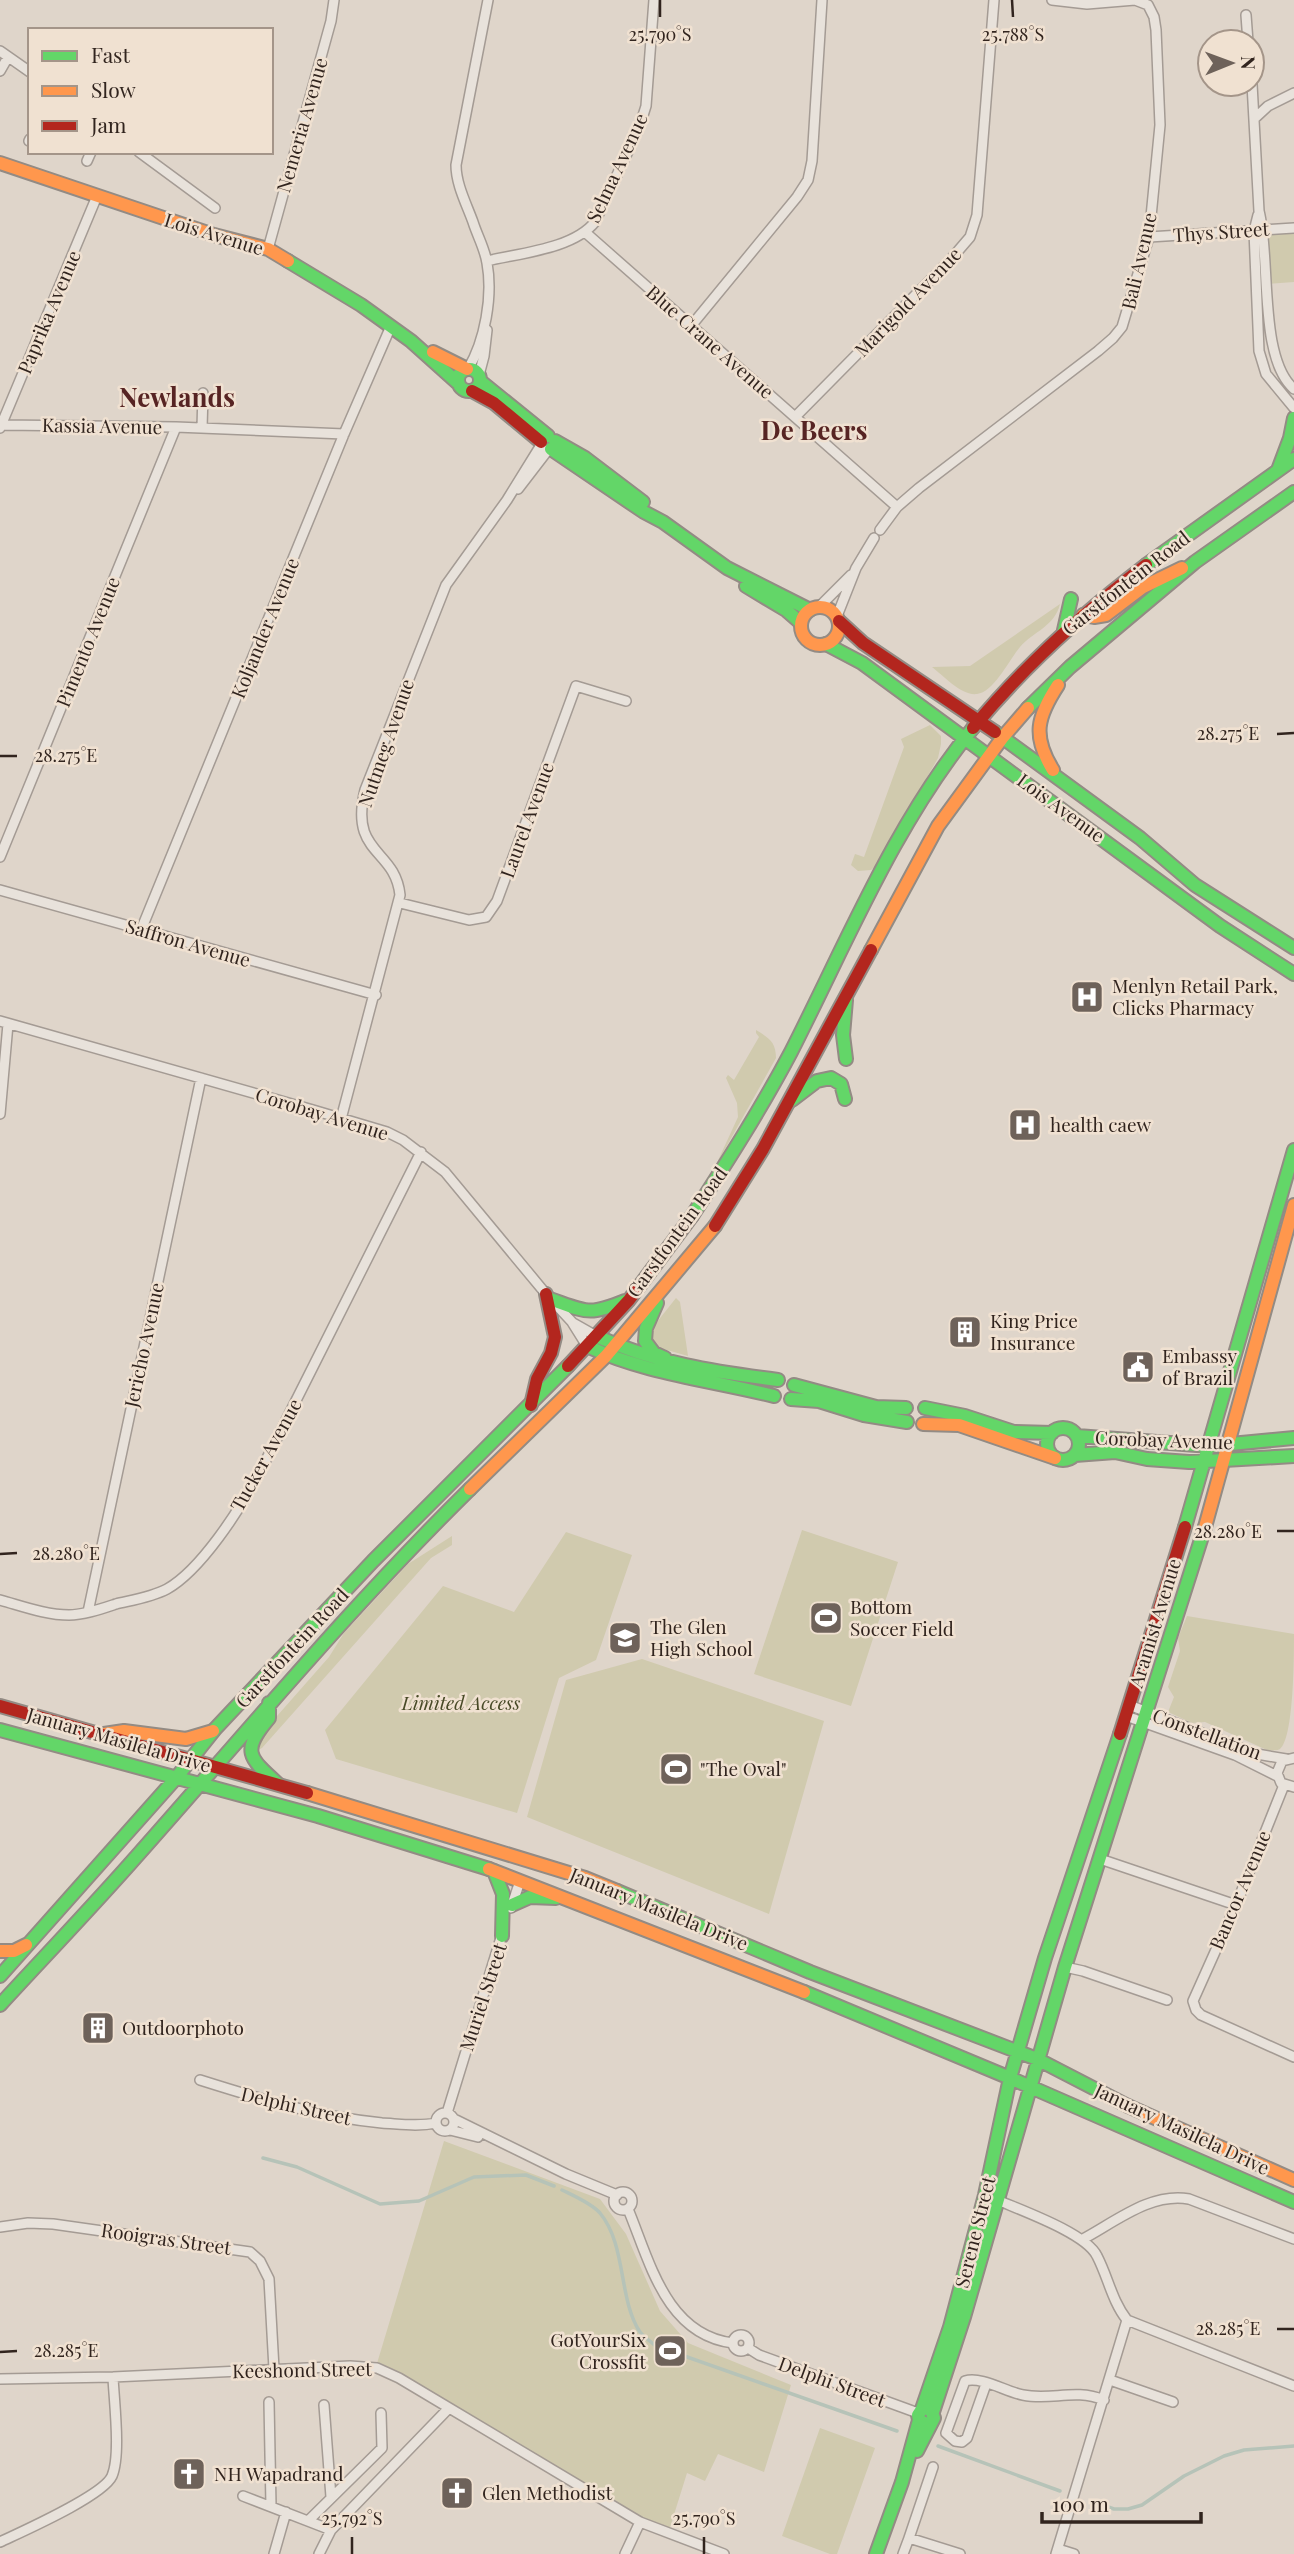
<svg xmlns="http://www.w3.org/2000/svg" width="1294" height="2554" font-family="'Playfair Display',serif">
<rect width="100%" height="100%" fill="#dfd5ca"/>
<path fill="#d0caae" d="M1294,232V282L1267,284L1269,233Z
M1060,604C1055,626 1033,632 1020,647C1009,660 994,692 977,694C961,696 944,676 932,667L970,666Z
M930,725L941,736V744L938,758L877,865L871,870L858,871L851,865L855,854L864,857L904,747L901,739Z
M756,1030C769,1038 776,1042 776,1058L715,1167L738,1117L737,1103L726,1078L728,1075L734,1080L759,1037L756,1033Z
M676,1298L680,1302L688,1356L660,1348L652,1339L653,1327Z
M802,1530L898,1562L851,1706L754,1674Z
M566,1532L632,1555L596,1660L559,1678L517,1813L336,1759L325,1730L443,1586L514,1612Z
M452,1536V1545L431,1558L262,1748L256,1751L255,1741L329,1657L344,1633L408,1564Z
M1187,1616L1294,1634C1294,1656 1294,1738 1280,1749C1277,1751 1272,1750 1269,1751L1205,1722L1192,1723L1168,1712L1174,1697L1168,1687L1180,1651L1178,1638Z
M642,1659L824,1721L769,1914L527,1817L566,1680Z
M444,2141L600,2199L626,2234L660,2311L688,2343L791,2385L764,2472L718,2454L705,2481L687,2473L667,2537L642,2528L375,2370Z
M820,2428L875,2448L837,2554H830L782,2536Z"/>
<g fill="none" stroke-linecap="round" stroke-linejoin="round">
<path stroke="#b6c3b8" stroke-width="3.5" d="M263,2158L297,2167L380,2204L419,2201L474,2177L526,2175L554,2186
M562,2190C574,2196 591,2203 600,2213C627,2246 618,2299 640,2332C644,2337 651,2342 656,2346L897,2431
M938,2446L1060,2491
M1091,2501L1114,2509H1128L1142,2505L1184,2476L1224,2456L1244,2450L1294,2446"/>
<defs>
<path id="street" d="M1246,15L1248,42
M0,51L30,72
M0,71L8,57
M1252,84L1259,211C1271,257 1258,358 1294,389
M1255,118L1268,106L1294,93
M29,141L30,139
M139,152L215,208
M87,161L91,152
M1258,215L1254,231L1259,351L1266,374L1294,408
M586,233L897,507
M1149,237L1294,228
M268,249L331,21L334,0
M487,261C520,253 573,249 595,222L639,128L646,106L654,0
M691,326L797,197L808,180L812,161L822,0
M468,369C485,341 493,296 487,263C485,249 477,235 473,222C466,203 456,184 456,165L488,0
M479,375L484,356L487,330
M795,417L952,258L970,237L977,215L994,0
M1,425L176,427L344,434
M0,428L97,196
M202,428L203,393
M518,489L548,450
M880,530L897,507L919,488L1098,351L1113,338L1122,327L1149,237L1160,125L1156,30L1154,17L1148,5L1135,0L1087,4L1052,0
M819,607L851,575
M837,616L856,568L874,538
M0,857L176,427
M0,890L376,995
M400,903L469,920L486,917L497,901L576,686L626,701
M141,930L344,434L391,326
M0,1021L313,1110L387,1132L403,1140L445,1172L546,1294L572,1322L587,1346
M0,1114L8,1024
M341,1119L400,895C395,848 349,855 365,790L446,585L507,500L541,445
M573,1323L596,1336
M0,1600C22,1606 46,1615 69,1615C84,1615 101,1609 116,1604C133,1600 152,1597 167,1589C201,1570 239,1510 258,1476L421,1152
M88,1612L201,1078
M1129,1705L1257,1754L1286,1759
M1126,1716L1235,1755L1277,1776
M1294,1758L1282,1761L1277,1773L1281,1783L1294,1787
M1284,1785L1236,1905L1193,2001L1196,2010L1201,2015L1294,2057
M1100,1859L1236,1905
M511,1908L520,1881
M1065,1967L1083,1971L1167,2000
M200,2080C260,2099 319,2117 382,2123C400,2124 418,2127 436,2123
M436 2122a9 9 0 1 1 18 0a9 9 0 1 1-18 0Z
M447,2113L503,1931
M454,2119L566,2174L617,2195
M450,2130L478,2137
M614 2201a9 9 0 1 1 18 0a9 9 0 1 1-18 0Z
M995,2199C1020,2210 1086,2233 1097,2256C1108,2277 1112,2301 1127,2320L1294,2386
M628,2209C650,2262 666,2335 733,2343
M0,2227L28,2223L53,2224L250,2252L260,2261L269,2279L274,2369
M1083,2239C1115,2222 1151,2192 1189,2199L1294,2239
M733 2343a8 8 0 1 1 16 0a8 8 0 1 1-16 0Z
M748,2348L759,2355L918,2413
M0,2379L113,2377L350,2366L377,2368L399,2378L640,2522L724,2554
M1110,2380L1173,2402
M986,2384L967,2438L962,2442L955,2441L946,2433L965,2381C982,2376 1006,2392 1023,2395C1052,2401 1074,2388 1104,2400
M269,2402L271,2506
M324,2405L331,2497
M933,2467L909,2538L960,2554
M243,2496L331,2530
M308,2521L382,2448L381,2413
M0,2542C23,2531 103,2496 112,2476C121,2455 114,2401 113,2377
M1058,2549L1074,2554
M274,2554L286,2512
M319,2554L331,2530L448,2409
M625,2554L640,2522
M903,2554L909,2538
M1056,2554L1127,2320"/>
<path id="fast" d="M288,261L361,305L411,341L459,384
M458 380a11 11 0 1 1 22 0a11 11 0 1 1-22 0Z
M480,381L548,436
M555,441L585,458L643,502
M551,449L644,512L663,522L727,568L810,610
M1278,470L1290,438L1294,418
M1146,565L1294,459
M746,586L786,610L801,623
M1064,630L1071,599
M826,644L862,663L1220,926L1294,974
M1028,708L1070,667L1195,562L1294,492
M995,732L1140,838L1195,885L1294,948
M846,1000L843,1035L846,1059
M792,1100L817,1081L831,1078L841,1084L845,1099
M692,1216C727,1162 761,1109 791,1052C847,942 895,823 973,728
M550,1299C587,1312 588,1316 625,1301
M657,1303L646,1328L645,1341L654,1353L665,1358
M596,1336C655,1363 715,1372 778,1380
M587,1346C646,1374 711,1380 774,1396
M794,1385L876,1407L906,1408
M791,1399L819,1401L864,1415L907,1422
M925,1408L965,1416L1014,1432L1052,1433
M1047 1444a16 16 0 1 1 32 0a16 16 0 1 1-32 0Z
M1077,1436L1210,1446L1294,1438
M1075,1455L1115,1452L1147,1459L1189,1462L1294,1456
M1185,1527L1294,1150
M269,1703V1718C241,1751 248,1757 278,1784
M0,1730L318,1816L489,1869
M494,1871L503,1894L502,1936
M617,1891L810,1972L1037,2059L1128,2106
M512,1905L530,1897L556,1898
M0,1976L176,1778L215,1729L373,1561L568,1366
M804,1992L1010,2078L1294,2202
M0,2005C45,1956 92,1907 136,1857C246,1733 352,1605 470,1489
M922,2409L950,2327L985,2195L1010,2078L1045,1958L1120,1734
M933,2412L964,2317L1065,1967L1205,1527
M917,2451L934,2418L930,2408L922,2409L918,2415L919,2420L926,2424L931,2422
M876,2554L902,2482L919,2420"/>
<path id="slow" d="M0,163L214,235L268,249L288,261
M433,352L467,369
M801 626a19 19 0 1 1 38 0a19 19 0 1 1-38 0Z
M1083,615L1094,617L1106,615L1143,587L1182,568
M1053,770C1032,736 1037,717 1058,685
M871,950L938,826L1003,737L1028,708
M923,1424L959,1425L1055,1458
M470,1489L606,1356L715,1226
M1205,1527L1294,1205
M104,1734L124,1731L186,1739L213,1731
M307,1793L585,1878L617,1891
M489,1869L804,1992
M0,1951H14L26,1945
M1128,2106L1294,2180"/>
<path id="jam" d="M472,391L494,403L541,442
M839,621L863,643L995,732
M973,728C1024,666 1083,613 1146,565
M715,1226L763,1149L871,950
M568,1366L629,1300L692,1216
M531,1405L537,1379L551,1353L555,1337L546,1294
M0,1706L307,1793
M1120,1734L1185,1527"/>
</defs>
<use href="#street" stroke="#a49b94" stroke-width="12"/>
<use href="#fast" stroke="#938b84" stroke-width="16"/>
<use href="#slow" stroke="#938b84" stroke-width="16"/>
<use href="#jam" stroke="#938b84" stroke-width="16"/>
<use href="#street" stroke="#e8e2db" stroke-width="9"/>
<use href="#fast" stroke="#63d668" stroke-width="12"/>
<use href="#slow" stroke="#ff974d" stroke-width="12"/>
<use href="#jam" stroke="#b3261e" stroke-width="12"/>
</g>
<path fill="none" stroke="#31241e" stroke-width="2.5" d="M660,0V17M1012,0L1013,17M1277,734L1294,733M0,756H17M1277,1531H1294M0,1554L17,1553M1277,2329H1294M0,2352L17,2351M352,2537V2554M704,2537V2554"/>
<defs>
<symbol id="hospital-square" viewBox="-11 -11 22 22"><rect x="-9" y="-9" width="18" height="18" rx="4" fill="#6e625a" stroke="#f0e1d1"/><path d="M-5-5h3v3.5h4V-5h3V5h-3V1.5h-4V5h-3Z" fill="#fff"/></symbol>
<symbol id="building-square" viewBox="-11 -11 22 22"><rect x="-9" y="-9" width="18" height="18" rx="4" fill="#6e625a" stroke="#f0e1d1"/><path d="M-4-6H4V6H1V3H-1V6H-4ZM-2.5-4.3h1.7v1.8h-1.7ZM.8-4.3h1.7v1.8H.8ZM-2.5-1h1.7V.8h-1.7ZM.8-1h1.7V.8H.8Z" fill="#fff"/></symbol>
<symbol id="civic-square" viewBox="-11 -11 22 22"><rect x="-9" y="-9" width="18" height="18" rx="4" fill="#6e625a" stroke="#f0e1d1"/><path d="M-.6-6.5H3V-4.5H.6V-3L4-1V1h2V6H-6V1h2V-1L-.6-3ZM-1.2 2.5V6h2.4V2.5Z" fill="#fff"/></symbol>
<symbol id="stadium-square" viewBox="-11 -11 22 22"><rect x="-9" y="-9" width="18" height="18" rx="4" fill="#6e625a" stroke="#f0e1d1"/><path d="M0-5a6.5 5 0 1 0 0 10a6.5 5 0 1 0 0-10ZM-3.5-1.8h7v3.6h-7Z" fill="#fff"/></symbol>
<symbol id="school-square" viewBox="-11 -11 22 22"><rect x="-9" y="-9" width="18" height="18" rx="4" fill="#6e625a" stroke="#f0e1d1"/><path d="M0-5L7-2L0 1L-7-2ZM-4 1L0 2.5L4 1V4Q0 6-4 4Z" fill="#fff"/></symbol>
<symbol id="church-square" viewBox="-11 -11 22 22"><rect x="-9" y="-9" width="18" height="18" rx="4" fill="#6e625a" stroke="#f0e1d1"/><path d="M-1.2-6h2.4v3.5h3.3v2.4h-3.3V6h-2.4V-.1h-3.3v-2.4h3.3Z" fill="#fff"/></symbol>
</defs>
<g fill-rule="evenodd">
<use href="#hospital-square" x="1068" y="978" width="38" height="38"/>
<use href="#hospital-square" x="1006" y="1106" width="38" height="38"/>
<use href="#building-square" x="946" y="1313" width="38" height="38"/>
<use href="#civic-square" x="1119" y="1348" width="38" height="38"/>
<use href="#stadium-square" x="807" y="1599" width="38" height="38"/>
<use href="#school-square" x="606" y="1619" width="38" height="38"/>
<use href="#stadium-square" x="657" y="1750" width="38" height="38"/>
<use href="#building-square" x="79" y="2009" width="38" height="38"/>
<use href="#stadium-square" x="651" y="2332" width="38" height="38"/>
<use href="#church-square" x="170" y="2455" width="38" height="38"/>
<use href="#church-square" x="438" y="2474" width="38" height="38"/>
</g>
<g text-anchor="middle" stroke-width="5" stroke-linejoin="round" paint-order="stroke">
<g font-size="19" fill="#31241e" stroke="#f0e1d1">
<text transform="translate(302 125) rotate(-74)" y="7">Nemeria Avenue</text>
<text transform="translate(617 168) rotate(-65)" y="7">Selma Avenue</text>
<text transform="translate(1221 232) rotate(-4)" y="7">Thys Street</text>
<text transform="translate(214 234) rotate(17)" y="7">Lois Avenue</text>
<text transform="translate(1139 261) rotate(-77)" y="7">Bali Avenue</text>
<text transform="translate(908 302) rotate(-46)" y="7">Marigold Avenue</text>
<text transform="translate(49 312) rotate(-67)" y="7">Paprika Avenue</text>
<text transform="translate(710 342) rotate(41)" y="7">Blue Crane Avenue</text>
<text transform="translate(102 426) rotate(1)" y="7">Kassia Avenue</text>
<text transform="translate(1126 583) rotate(-38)" y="7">Garstfontein Road</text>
<text transform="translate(265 628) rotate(-68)" y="7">Koljander Avenue</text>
<text transform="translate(88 642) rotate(-68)" y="7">Pimento Avenue</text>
<text transform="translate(386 743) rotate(-71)" y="7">Nutmeg Avenue</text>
<text transform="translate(1061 808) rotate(36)" y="7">Lois Avenue</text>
<text transform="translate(527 820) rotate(-70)" y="7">Laurel Avenue</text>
<text transform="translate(188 943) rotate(16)" y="7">Saffron Avenue</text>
<text transform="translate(322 1114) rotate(17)" y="7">Corobay Avenue</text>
<text transform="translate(677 1232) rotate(-54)" y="7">Garstfontein Road</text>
<text transform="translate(144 1345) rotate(-78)" y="7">Jericho Avenue</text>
<text transform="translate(1164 1440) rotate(2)" y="7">Corobay Avenue</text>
<text transform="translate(266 1455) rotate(-61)" y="7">Tucker Avenue</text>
<text transform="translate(1155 1623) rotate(-73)" y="7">Aramist Avenue</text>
<text transform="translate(292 1648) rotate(-47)" y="7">Garstfontein Road</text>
<text transform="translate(1207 1734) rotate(20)" y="7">Constellation</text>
<text transform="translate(119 1740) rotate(16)" y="7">January Masilela Drive</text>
<text transform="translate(1240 1890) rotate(-67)" y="7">Bancor Avenue</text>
<text transform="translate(659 1909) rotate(22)" y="7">January Masilela Drive</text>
<text transform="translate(483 1997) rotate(-72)" y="7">Muriel Street</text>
<text transform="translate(296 2106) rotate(13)" y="7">Delphi Street</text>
<text transform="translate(1182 2129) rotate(25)" y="7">January Masilela Drive</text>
<text transform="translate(975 2232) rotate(-76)" y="7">Serene Street</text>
<text transform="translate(166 2239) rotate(8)" y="7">Rooigras Street</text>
<text transform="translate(302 2370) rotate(-1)" y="7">Keeshond Street</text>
<text transform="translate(832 2382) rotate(20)" y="7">Delphi Street</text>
</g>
<g font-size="19" fill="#31241e" stroke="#f0e1d1" text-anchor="start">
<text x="1112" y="993">Menlyn Retail Park,<tspan x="1112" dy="22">Clicks Pharmacy</tspan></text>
<text x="1050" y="1132">health caew</text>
<text x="990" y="1328">King Price<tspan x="990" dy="22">Insurance</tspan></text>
<text x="1162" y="1363">Embassy<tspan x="1162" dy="22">of Brazil</tspan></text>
<text x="850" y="1614">Bottom<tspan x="850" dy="22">Soccer Field</tspan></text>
<text x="650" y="1634">The Glen<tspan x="650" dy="22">High School</tspan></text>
<text x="700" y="1776">"The Oval"</text>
<text x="122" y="2035">Outdoorphoto</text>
<text x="646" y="2347" text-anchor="end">GotYourSix<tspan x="646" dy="22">Crossfit</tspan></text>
<text x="214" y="2481">NH Wapadrand</text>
<text x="482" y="2500">Glen Methodist</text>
</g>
<g font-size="19" font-style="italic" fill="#484a27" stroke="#f0e1d1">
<text x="461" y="1710">Limited Access</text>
</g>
<g font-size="26" font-weight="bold" fill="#572423" stroke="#f0e1d1">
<text x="177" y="407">Newlands</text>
<text x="814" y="440">De Beers</text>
</g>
</g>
<g font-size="18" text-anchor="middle" fill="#31241e" stroke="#f0e1d1" stroke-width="5" stroke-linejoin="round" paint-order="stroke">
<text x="660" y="41">25.790°S</text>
<text x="1013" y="41">25.788°S</text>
<text x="1228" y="740">28.275°E</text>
<text x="66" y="762">28.275°E</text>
<text x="1228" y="1538">28.280°E</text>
<text x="66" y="1560">28.280°E</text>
<text x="1228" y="2335">28.285°E</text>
<text x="66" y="2357">28.285°E</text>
<text x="352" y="2525">25.792°S</text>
<text x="704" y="2525">25.790°S</text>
</g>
<rect x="28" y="28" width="245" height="126" fill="#f0e1d1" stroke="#a49589" stroke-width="2"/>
<rect x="42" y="51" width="35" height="10" fill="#63d668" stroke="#a49589" stroke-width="2"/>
<text x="91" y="63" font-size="21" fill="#31241e">Fast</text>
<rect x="42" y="86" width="35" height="10" fill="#ff974d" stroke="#a49589" stroke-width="2"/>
<text x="91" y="98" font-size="21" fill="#31241e">Slow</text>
<rect x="42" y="121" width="35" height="10" fill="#b3261e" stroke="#a49589" stroke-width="2"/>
<text x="91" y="133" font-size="21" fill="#31241e">Jam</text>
<g transform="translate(1231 63) rotate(89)"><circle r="33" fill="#f0e1d1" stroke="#a49589" stroke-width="2"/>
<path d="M0-5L12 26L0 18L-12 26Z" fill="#6e625a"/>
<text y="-10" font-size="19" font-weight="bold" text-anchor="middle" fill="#31241e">N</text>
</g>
<path d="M1042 2512v10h159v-10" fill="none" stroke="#31241e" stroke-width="3.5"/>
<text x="1052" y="2512" font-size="21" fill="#31241e" stroke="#f0e1d1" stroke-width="5" paint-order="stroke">100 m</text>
</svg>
